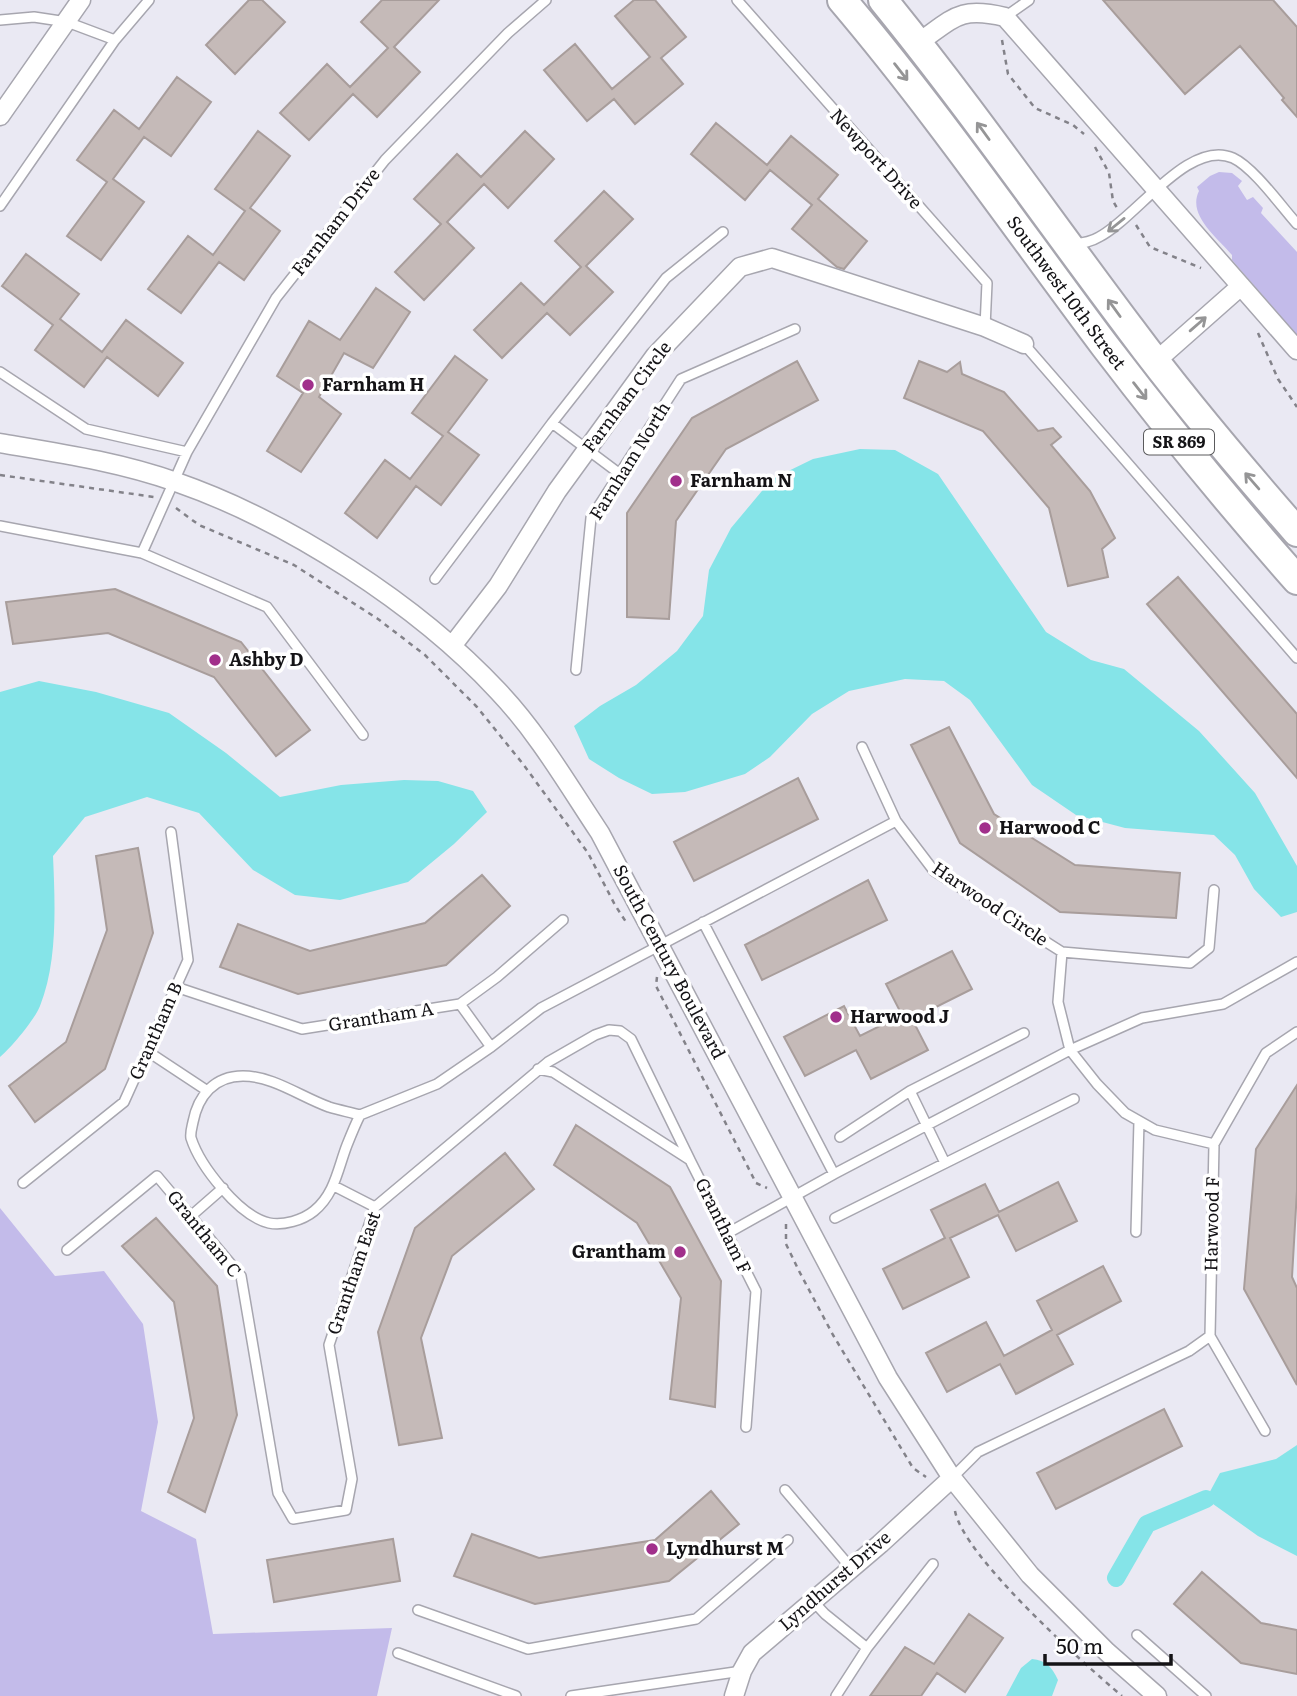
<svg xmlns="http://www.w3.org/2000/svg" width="1297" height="1696" font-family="Literata,serif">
<rect width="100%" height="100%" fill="#eae9f3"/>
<path fill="#c3bbea" d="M1219,172L1232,173L1242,181L1238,186L1247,200L1253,197L1263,208L1261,213L1297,252V335L1232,260V255C1217,237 1187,215 1199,191L1197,187L1210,176Z
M0,1208L55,1276L104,1271L143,1324L158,1422L141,1511L196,1539L213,1634L392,1628L377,1696H0Z"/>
<path fill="#85e4e8" d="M860,449L895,450L938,474L1046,632L1091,660L1124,669L1199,731L1255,793L1297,866V912L1281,917L1254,889L1235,855L1214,835L1125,828L1076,815L1032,785L970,700L944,681L905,679L849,691L812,714L770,757L745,774L685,792L652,794L619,778L589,759L574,726L600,706L636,685L677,651L703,616L709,570L731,528L772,479L813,459Z
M39,681L96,692L169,713L226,753L280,797L341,785L404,780L438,781L473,791L487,812L454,844L408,882L340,900L295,895L253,870L199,813L147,797L85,817L53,856C55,903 58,961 40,1006C35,1019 11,1048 0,1057V692Z
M1297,1445V1556L1258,1536L1206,1499L1220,1473L1276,1459Z
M1032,1659C1046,1660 1052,1667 1058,1680L1052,1696H1006L1021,1668Z"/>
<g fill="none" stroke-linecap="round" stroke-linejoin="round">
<path stroke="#85e4e8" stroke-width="18" d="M1116,1578L1147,1524L1206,1499"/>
</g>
<path fill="#c5bab8" stroke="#a89d9b" stroke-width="2" d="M249,0H262L285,22L235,74L206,45Z
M382,0H439L394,47L420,72L377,117L353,94L309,140L280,113L327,64L350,87L388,48L361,22Z
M634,0H655L686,37L661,58L683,84L635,124L614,99L587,121L544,70L575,44L612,89L650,57L615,16Z
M1103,0H1273L1297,27V117L1282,100L1284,98L1240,46L1185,94Z
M177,77L211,102L171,156L144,137L113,179L144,202L101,260L67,236L107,182L77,160L114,110L139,129Z
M716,123L767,165L791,136L838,175L818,199L867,241L844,269L837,267L792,229L812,205L770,170L745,200L691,154Z
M258,131L290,156L250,208L280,231L244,280L219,262L181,313L148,289L188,236L213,255L245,211L215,189Z
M525,131L554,159L508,208L484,184L447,222L474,248L424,300L395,272L441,224L414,199L457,154L481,177Z
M604,191L633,219L586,266L613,292L570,335L547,313L502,358L474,330L521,283L544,305L581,267L555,241Z
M26,254L79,294L60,319L102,352L126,320L183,363L158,396L107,357L84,387L35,350L53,325L2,286Z
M376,288L410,312L373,368L344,353L319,397L341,414L301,472L267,451L303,393L277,376L309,321L340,340Z
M455,356L487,380L448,432L479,455L441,505L416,486L377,538L345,513L385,460L410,479L443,436L412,413Z
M797,361L818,400L726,449L676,521L669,619L627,617V513L692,418Z
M919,361L947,372L960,362L962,374L1004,392L1038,431L1053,428L1061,437L1051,445L1090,491L1115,538L1102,549L1108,577L1068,586L1049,508L983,431L904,398Z
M1178,577L1297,714V778L1147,604Z
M115,589L241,642L310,730L276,756L214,677L108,633L13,644L6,602Z
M949,727L994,814L1075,865L1180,873L1176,918L1060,912L960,843L911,745Z
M798,778L818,819L694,881L674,842Z
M138,848L153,933L105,1069L35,1122L9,1086L66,1042L107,930L96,856Z
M482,875L510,906L446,965L298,994L220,967L238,924L310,951L425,923Z
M868,880L887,920L762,980L745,945Z
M952,951L972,989L912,1019L928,1050L871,1079L856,1050L805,1076L784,1037L844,1006L860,1036L902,1015L886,984Z
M1297,1085V1190L1292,1277L1297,1288V1385L1244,1289L1256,1149Z
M576,1125L670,1187L721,1281L715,1407L670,1399L681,1298L637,1223L554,1165Z
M505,1153L534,1189L452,1256L421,1338L442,1438L399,1445L378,1332L415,1228Z
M1058,1182L1077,1221L1016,1251L998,1215L950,1238L969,1277L903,1309L883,1269L945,1238L931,1210L985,1184L999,1212Z
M156,1218L217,1286L237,1415L205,1512L168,1492L194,1418L174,1302L122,1246Z
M1103,1266L1121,1301L1057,1335L1073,1364L1016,1394L1000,1364L947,1392L926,1353L986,1322L1004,1356L1052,1330L1037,1301Z
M1164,1409L1182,1446L1056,1509L1037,1473Z
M711,1491L739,1524L669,1581L535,1604L454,1576L472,1534L539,1558L655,1540Z
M393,1539L400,1581L274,1602L267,1560Z
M1202,1572L1261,1623L1297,1630V1674L1241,1663L1174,1604Z
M969,1614L1003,1638L965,1692L937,1673L921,1696H870L905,1647L934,1664Z"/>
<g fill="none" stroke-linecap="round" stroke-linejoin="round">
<defs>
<path id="lane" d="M737,0L987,283L985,327
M1005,17L1029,0
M0,20L34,17L67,22L115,40
M0,206L115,40L149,0
M1073,244C1083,243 1091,242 1099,237C1135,219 1189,138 1233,158C1253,167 1281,206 1297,224
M1024,344L1297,658
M0,372L86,429L187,452
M552,423L620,474
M0,526L142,553L267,607L363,735
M142,553L187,452L276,298L385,160L508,33L546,0
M435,579L552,423L666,278L723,232
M576,670L591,518L681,379L795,329
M862,747L896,821L934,871L1062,952L1058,1002L1070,1050L1097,1084L1125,1113L1155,1130L1214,1144
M703,922L834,1174
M1062,952L1190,963L1209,948L1214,890
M176,987L302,1029L460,1004L497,977L563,920
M460,1004L491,1047
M147,1051L206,1090
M538,1069L553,1072L690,1160L756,1291L746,1427
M910,1091L945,1163
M360,1115C349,1112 339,1110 329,1107C301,1097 273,1076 243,1076C214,1076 198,1096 193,1122C192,1127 190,1133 191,1138C200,1166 239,1216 269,1223C283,1226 303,1220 314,1211C335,1194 338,1168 347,1145C351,1135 355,1125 360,1115L437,1084L491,1047L541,1008L896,821
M840,1137L910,1091L1024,1033
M23,1183L124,1102L188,960L171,832
M334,1186L375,1207
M191,1216L223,1188
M835,1218L1074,1099
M1136,1232L1139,1121
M728,1233L834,1174L1070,1050L1142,1018L1223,1004L1297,962
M67,1250L157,1176L241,1276L278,1493L293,1519L346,1510L352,1479L329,1345L375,1207L548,1062L595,1035L609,1030L620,1031L631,1039L690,1160
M1265,1431L1210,1336L1214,1144L1266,1053L1297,1032
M952,1478L978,1452L1189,1351L1210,1336
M785,1490L851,1568
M812,1600L825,1614L867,1648
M418,1610L528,1649L696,1619L788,1540
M1137,1635L1206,1696
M398,1653L516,1696
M571,1696L742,1671
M836,1696L867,1648L933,1564"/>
<path id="street" d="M918,43C954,18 959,6 1005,17L1297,350
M0,116L81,0
M1155,362L1241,286
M0,443C59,453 120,462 176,482C288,521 417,604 498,691C538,733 568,785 600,833L888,1378L952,1478L1030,1575L1107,1652L1157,1696
M452,646L498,586L557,491L655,356L740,267L772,258L985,327L1024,344
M734,1696L742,1671L752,1653L880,1544L952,1478"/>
<g id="primary">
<path id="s1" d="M842,0C936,111 1018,230 1105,346C1166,426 1230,504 1297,580"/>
<path d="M883,0C970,107 1049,221 1132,331C1184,401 1240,467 1297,532"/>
</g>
</defs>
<use href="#lane" stroke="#a7a6af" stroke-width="12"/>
<use href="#street" stroke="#a7a6af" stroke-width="21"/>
<use href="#primary" stroke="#a7a6af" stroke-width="32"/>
<path stroke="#838289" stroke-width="2.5" stroke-dasharray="5 5" stroke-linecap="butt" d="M1002,40L1008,74L1035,108L1073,125L1084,134
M1095,147L1109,173L1113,201L1117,208
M1136,225L1150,247L1201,268
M1258,333L1278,379L1297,407
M0,475L154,497
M176,508L199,525L294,565L378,619L425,655L477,707L523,764L588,853L615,905L626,922
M657,977L656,986L756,1183L767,1188
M786,1224V1244L799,1271L833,1335L913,1468L926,1477
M955,1511C964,1557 1083,1663 1122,1696"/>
<use href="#lane" stroke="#fff" stroke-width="9"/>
<use href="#street" stroke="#fff" stroke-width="18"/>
<use href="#primary" stroke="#fff" stroke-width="28"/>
</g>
<defs><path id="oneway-shaft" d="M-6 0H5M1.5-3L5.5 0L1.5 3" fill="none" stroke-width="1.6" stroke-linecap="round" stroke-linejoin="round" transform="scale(1.75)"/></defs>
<g stroke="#959596">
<use href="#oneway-shaft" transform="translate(901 72) rotate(52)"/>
<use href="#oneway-shaft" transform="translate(983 131) rotate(-126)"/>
<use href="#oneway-shaft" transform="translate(1116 225) rotate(141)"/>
<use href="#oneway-shaft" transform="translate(1114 308) rotate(-126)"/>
<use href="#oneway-shaft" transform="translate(1198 324) rotate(-41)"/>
<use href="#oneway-shaft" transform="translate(1140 391) rotate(52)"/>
<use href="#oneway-shaft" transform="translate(1252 481) rotate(-131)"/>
</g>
<g fill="#a12f8b" stroke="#fff" stroke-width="2.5">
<circle cx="308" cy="385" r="7"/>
<circle cx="676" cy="481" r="7"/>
<circle cx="215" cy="660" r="7"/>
<circle cx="985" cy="828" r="7"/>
<circle cx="836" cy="1017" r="7"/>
<circle cx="680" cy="1252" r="7"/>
<circle cx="652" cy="1549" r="7"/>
</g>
<g text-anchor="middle" stroke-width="7" stroke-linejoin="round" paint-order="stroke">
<rect fill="#fff" stroke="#5a5a5c" stroke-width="2" x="1144" y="429.5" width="70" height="25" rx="5"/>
<g font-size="16" font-weight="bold" fill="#141316">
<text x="1179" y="448">SR 869</text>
</g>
<g font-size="18" fill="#141316" stroke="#fff">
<text transform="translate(876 159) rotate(48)" y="6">Newport Drive</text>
<text transform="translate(336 222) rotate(-52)" y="6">Farnham Drive</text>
<text dy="6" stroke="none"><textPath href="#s1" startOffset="369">Southwest 10th Street</textPath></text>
<text transform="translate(627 397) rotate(-53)" y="6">Farnham Circle</text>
<text transform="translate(630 461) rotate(-58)" y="6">Farnham North</text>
<text transform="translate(990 904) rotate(34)" y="6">Harwood Circle</text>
<text transform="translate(669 962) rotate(62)" y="6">South Century Boulevard</text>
<text transform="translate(381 1017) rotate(-9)" y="6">Grantham A</text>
<text transform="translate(156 1031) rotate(-66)" y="6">Grantham B</text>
<text transform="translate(1212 1224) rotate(-89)" y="6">Harwood F</text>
<text transform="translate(723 1226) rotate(64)" y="6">Grantham F</text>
<text transform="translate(204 1234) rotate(51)" y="6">Grantham C</text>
<text transform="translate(354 1273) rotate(-71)" y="6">Grantham East</text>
<text transform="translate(835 1581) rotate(-41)" y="6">Lyndhurst Drive</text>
</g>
<g font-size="18" font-weight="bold" fill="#141316" stroke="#fff" text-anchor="start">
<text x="322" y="391">Farnham H</text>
<text x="690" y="487">Farnham N</text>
<text x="229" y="666">Ashby D</text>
<text x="999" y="834">Harwood C</text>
<text x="850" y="1023">Harwood J</text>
<text x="666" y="1258" text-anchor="end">Grantham</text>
<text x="666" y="1555">Lyndhurst M</text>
</g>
</g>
<path d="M1045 1654v10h126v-10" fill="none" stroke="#141316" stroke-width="3.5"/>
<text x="1056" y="1654" font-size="21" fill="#141316" stroke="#ffffff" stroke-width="5" paint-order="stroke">50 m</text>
</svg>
